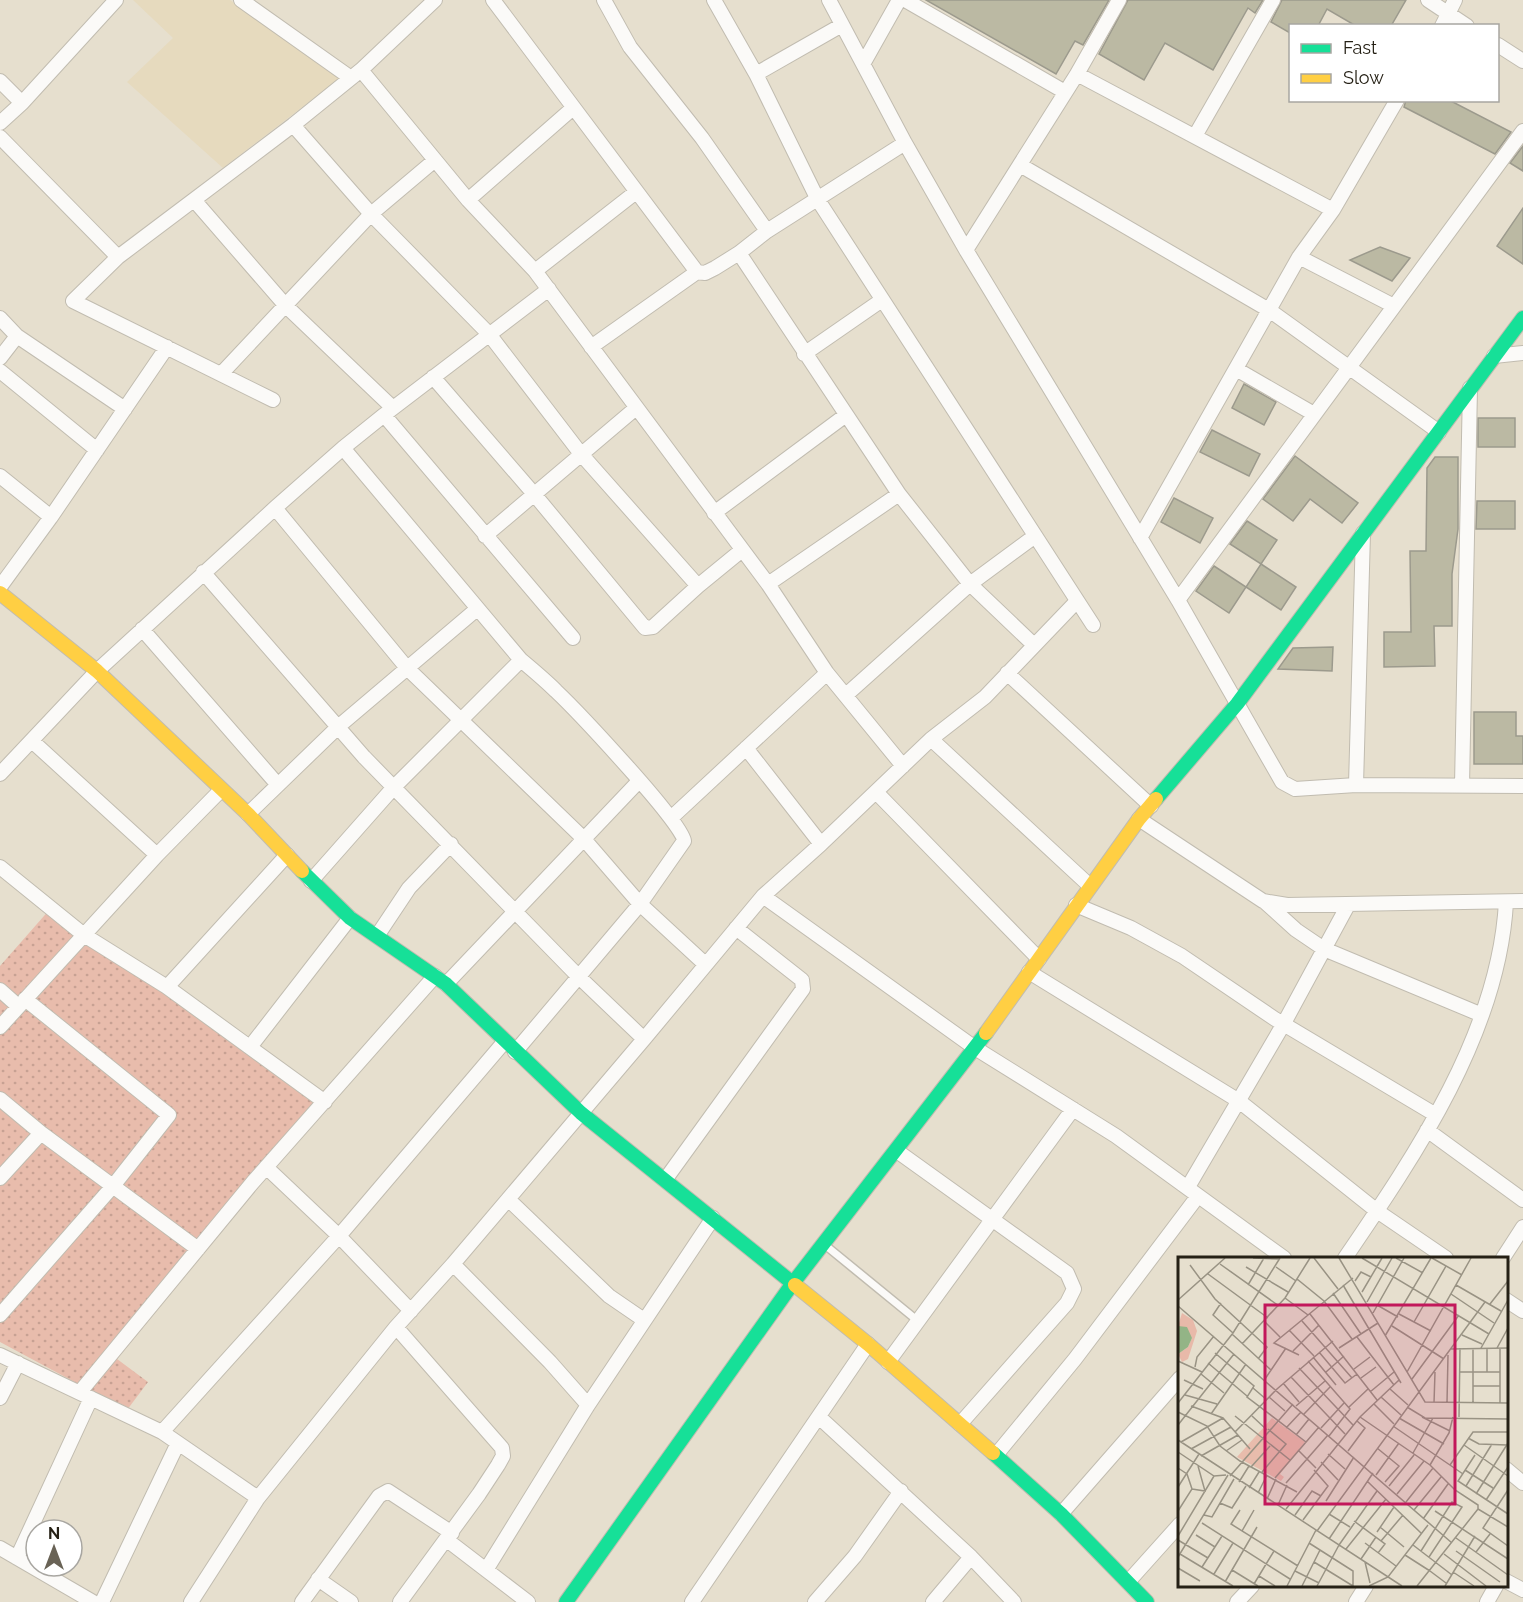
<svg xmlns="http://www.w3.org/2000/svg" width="1523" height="1602" font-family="Raleway,sans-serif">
<defs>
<pattern id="grass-dots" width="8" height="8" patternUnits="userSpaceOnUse" patternTransform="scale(1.5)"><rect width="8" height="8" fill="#e8bcac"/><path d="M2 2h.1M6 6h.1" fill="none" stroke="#c7a193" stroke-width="1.8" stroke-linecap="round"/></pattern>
</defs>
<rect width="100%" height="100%" fill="#e6dfce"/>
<path fill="#e6dabe" d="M133,0H230L340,78L223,168L127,82L173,38Z"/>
<path fill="url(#grass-dots)" d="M51,908L323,1101L321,1111L117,1359L148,1382L127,1410L0,1342V966Z"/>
<path fill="#bbb9a3" stroke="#9c9a8d" stroke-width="1.5" d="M926,0H1109L1083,45L1075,41L1056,74Z
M1128,0H1263L1255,13L1248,8L1213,70L1165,43L1144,80L1099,54Z
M1282,0H1406L1391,26H1356L1327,9L1318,26H1290V33L1271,22Z
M1406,100H1449L1511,132L1495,154L1404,107Z
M1523,146V171L1510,163Z
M1523,208V264L1497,246Z
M1380,247L1410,258L1392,281L1350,260Z
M1244,384L1276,402L1264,425L1232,408Z
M1478,418H1515V447H1478Z
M1212,430L1260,454L1249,476L1200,452Z
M1295,456L1358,503L1342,523L1310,499L1293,521L1263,499Z
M1435,457H1458V529L1452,574V626H1434L1435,666L1384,667V632H1411L1410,551H1426L1427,468Z
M1174,498L1213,518L1200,543L1161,522Z
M1477,501H1515V529H1476Z
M1247,521L1277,540L1261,564L1230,544Z
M1261,564L1296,587L1281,610L1246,587Z
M1214,566L1246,587L1229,613L1196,591Z
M1333,647L1332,671L1278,669L1293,648Z
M1474,712H1516V736H1523V764H1474Z"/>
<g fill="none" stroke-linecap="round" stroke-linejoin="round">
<defs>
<path id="lane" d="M825,1245L918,1321"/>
<path id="street" d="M241,0L351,78
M493,0L697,272
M604,0L630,47L702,138L767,231
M714,0L756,74L818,200L1093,625
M829,0L905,143L966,250L1178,600L1282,782L1295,789L1356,785L1523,786
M905,0L1065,92
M1428,0L1467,26
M1442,26L1455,0
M1498,45L1523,61
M863,64L899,0
M361,70L468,200L535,271L768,584L827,673L903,766
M756,74L842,25
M1077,74L1333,210
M0,81L22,103
M0,123L22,103L116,0
M293,125L371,214L489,334L581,454L698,586
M1195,136L1273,0
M0,137L118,257
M1020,165L1269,310L1439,432
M194,200L286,306L393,408
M468,200L573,108
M966,250L1077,74L1119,0
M739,253L899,494L970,584L1034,645
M1299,257L1394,306
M535,271L636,192
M0,318L17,336L0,358
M17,336L125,409
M591,347L697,272L705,273L715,268L739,253L767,231L905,143
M804,354L882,300
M1494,356L1523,353
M1236,369L1314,414
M0,371L97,450
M221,374L371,214L435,160
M433,377L534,494L645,628L653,627L698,586L742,550
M273,400L73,301L118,257L293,125L361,70L435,0
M384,415L573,638
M343,448L521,660C533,670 545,680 556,691C574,708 685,825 684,841L640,904L515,1052
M0,476L51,517
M275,508L407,668L583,838L640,904L705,964
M714,513L846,415
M485,536L636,408
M1140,538L1299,257L1333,210L1397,100
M203,572L364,757L578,976L644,1039
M768,584L899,494
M0,587L51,517L167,347
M1178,600L1523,131
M142,629L278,785
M1007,673L1151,806
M846,695L970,584L1035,536
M931,739L1090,886
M32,741L157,855
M746,748L821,844
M0,774L97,671L275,508L343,448L384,415L549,289
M1356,785L1363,533
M1462,785L1470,388
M876,792L1039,959
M248,814L339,726L477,609
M671,818L827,673
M1139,819L1263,901L1287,905L1523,901
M0,867L84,935L167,987L325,1102
M311,881L394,787L521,660
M763,896L975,1048L1116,1136L1284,1258
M1265,902L1296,930L1324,949L1482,1015
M1076,905L1131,928L1182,956L1275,1019L1436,1115
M377,936L409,888L451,844
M1029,972L1239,1101L1377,1211L1446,1258
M446,984L639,781
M167,987L287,855
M0,990L18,1006
M0,1027L157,855L221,790
M250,1047L350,918
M0,1099L41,1133L198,1249
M1427,1130L1523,1200
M897,1151L1067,1273L1074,1289L1067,1303L960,1424
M266,1167L339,1236L411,1311
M0,1178L41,1133
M665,1180L803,989L802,980L736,928
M1188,1187L1283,1025L1348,905
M508,1199L609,1296L644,1320
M1345,1258C1416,1154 1499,1032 1506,902
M1503,1258L1523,1227
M453,1264L550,1362L588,1405
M1506,1300L1523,1311
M0,1315L113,1186L169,1115L25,999
M396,1327L502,1448L503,1456L498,1465L479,1494L400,1602
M0,1355L162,1432L258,1498
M888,1362L1073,1109
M80,1392L253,1182L435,976
M0,1398L18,1363
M819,1417L971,1557L1014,1602
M162,1432L339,1236L505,1041
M996,1455L1075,1359L1198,1196
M1506,1469L1523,1483
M1061,1514L1180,1378
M447,1540L528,1602
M0,1548L93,1602
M17,1558L91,1398
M486,1570L588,1405L713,1218
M318,1579L351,1602
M1506,1581L1523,1590
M1128,1582L1180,1524
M102,1602L178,1443
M191,1602L258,1498L396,1327L453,1264L644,1039L763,896L821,844L931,739L985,697L1077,601
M302,1602L379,1496L388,1491L452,1533
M692,1602L868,1344
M815,1602L855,1556L901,1491
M933,1602L971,1557
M1237,1602L1252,1586
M1356,1602L1366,1586
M1487,1602L1496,1586"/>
<path id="fast" d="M1156,799L1237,704L1523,318
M302,871L350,918L446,984L581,1113L795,1285
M993,1453L1061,1514L1147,1602
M566,1602L793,1283L986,1033"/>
<path id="slow" d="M0,593L97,671L248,814L302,871
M986,1033L1139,819L1156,799
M795,1285L868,1344L993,1453"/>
</defs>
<use href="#lane" stroke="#c1bcb0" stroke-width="10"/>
<use href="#street" stroke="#c1bcb0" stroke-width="16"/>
<use href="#fast" stroke="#c1bcb0" stroke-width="16"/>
<use href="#slow" stroke="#c1bcb0" stroke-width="16"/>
<use href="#lane" stroke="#fbfaf8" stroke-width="7"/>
<use href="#street" stroke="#fbfaf8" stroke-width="14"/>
<use href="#fast" stroke="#16e098" stroke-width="14"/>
<use href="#slow" stroke="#ffcf43" stroke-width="14"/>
</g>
<g transform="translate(1178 1257)">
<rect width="330" height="330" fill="#e6dfce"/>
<path d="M94,161L127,185L102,217L106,220L103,224L59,200Z" fill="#e8bcac"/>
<path d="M4,56L15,63L19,74L10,102L4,105L0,97L10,90L14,81L0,69Z" fill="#e8b9a9"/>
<path d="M0,69L9,70L14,81L10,90L0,97Z" fill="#93b486"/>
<path fill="none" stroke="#999384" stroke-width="1.5" d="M75,1L102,2M136,1L160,32M161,1L247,145L330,146M184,1L311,77M218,1L245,16M254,1L284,18M42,7L101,49M12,8L37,42L89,90L80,102M68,10L110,35M98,10L118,24M30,17L90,61M119,22L146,44L174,82M177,24L183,15L193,20M70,28L86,1M165,28L223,126M278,28L323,54M184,35L204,1M155,36L183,77M273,37L316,66M107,41L130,58M0,43L47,1M189,45L214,1M43,46L35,58L55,76M312,47L330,24M199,48L220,60M0,49L274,286M195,56L226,1M132,57L199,143M221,57L253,74M86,64L102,80M124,64L174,121M236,65L268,9M214,69L266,102M111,73L136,99M54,77L93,113M284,78L304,87M207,79L253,1M179,80L216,128M64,87L107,41L132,1M161,91L200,66M295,91V146M303,91L330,43M309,91V115M319,91L330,71M322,91V146M273,92L330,91M115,94L141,68M141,95L167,126L179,117M37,96L76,129L69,140L128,185M121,98L96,86L175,21M135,100L158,128M0,104L24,115M130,104L172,152L151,179M30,106L69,139M17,110L19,100L36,79M121,111L175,168M176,112L192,100M148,115L166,99M229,115L293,1M282,115H322M23,117L46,136M113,120L167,177M183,121L198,110M87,122L108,91M234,122L281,58M6,123L25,132M105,126L121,145M295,129H322M75,131L89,143M212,132L230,148M192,135L216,115M7,138L39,147M91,140L107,154M203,140L223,158M0,146L55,76L102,1M256,146L257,115M269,146L270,98M196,147L216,167M13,149L45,161L72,192M118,149L147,124M171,150L190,132M229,150L247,161L330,162M0,155L29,169L42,189L62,204L119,235M33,157L68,107M126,157L152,130M57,159L112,203M74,159L89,173M182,160L252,208L277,233L300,248V252L330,270M244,160L272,174M281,160L282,91M221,161L266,187M0,168L56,97M215,169L285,217M108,171L123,155M143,171L166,146M57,175L99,132L155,84M118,178L131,162M290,181L301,187L329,188M0,183L224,329M3,185L45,161M286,188L330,219M199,191L221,209L207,225M13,192L53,170M120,193L138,211M48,194L64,183M170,194L187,171L179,164M0,195L36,219L48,218M235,196L255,161M150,197L167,212M297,198L280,224L330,257M23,199L60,178M143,205L160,223M252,208L271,176L275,160M272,208L295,175H330M73,210L92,189M0,211L9,217L14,232L0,254M287,213L315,231M84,215L108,187L90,172M198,218L221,186M52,219L115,147M97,221L141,170M189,224L243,276M61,225L71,209M108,226L150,178M211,229L236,198M288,229L314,187M0,230L21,197M71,231L81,215M14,232L27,234L20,209M330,233L305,271L330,289M80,236L89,218M219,237L246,204M298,237L330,186M89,242L98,222M308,243L330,210M148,244L176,200M228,245L255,211M42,246L54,251L68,229M100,248L109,228M108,252L182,160L221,123M62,253L53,267L120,309M236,253L263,220M257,254L330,302M151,257L172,270M26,258L34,260L56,222M117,258L134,234L143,239M245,262L270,227M125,263L150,229L136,213M176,264L207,287L200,296M24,266L112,322M202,270L226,290M64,274L76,253M139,274L307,45M199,275L216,250M18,278L37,290M0,279L36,219M278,281L330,318M151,282L195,216M0,283L30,301M203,284L225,258M131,286L175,314V329M187,286L218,309M161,288L199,234M235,288L274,318M168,292L208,242M243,294L274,245L284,250L251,300M278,294L322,325M298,295L312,277M2,297L55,329M266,297L308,329M227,298L252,314M0,300L50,218M183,302L198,280M136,305L175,329M187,305L192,326M24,310L44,279M0,311L22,324M54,313L80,329M117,314L141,326M252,314L268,326M275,315L296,329M36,317L55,286M81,319L97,329M47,325L79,270M76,327L96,294M109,329L138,273M124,329L142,293M139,329L161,288M191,329L210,320L250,268M239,329L300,252M267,329L297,279"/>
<path fill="#c2185b" fill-opacity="0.15" stroke="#c2185b" stroke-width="3" d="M87,48H277V247H87Z"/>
<rect width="330" height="330" fill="none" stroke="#252015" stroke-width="3"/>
</g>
<rect x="1289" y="24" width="210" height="78" fill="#ffffff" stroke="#a8a6a1" stroke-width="1.5"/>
<rect x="1301" y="44" width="30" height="9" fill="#16e098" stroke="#a8a6a1" stroke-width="1.5"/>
<text x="1343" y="54" font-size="18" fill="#252015">Fast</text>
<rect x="1301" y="74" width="30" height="9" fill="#ffcf43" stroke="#a8a6a1" stroke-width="1.5"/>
<text x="1343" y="84" font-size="18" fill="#252015">Slow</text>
<g transform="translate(54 1548)"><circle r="28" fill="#ffffff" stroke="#a8a6a1" stroke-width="1.5"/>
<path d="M0-4.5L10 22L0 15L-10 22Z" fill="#696356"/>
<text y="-9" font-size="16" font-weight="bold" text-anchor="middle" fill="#252015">N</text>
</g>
</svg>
